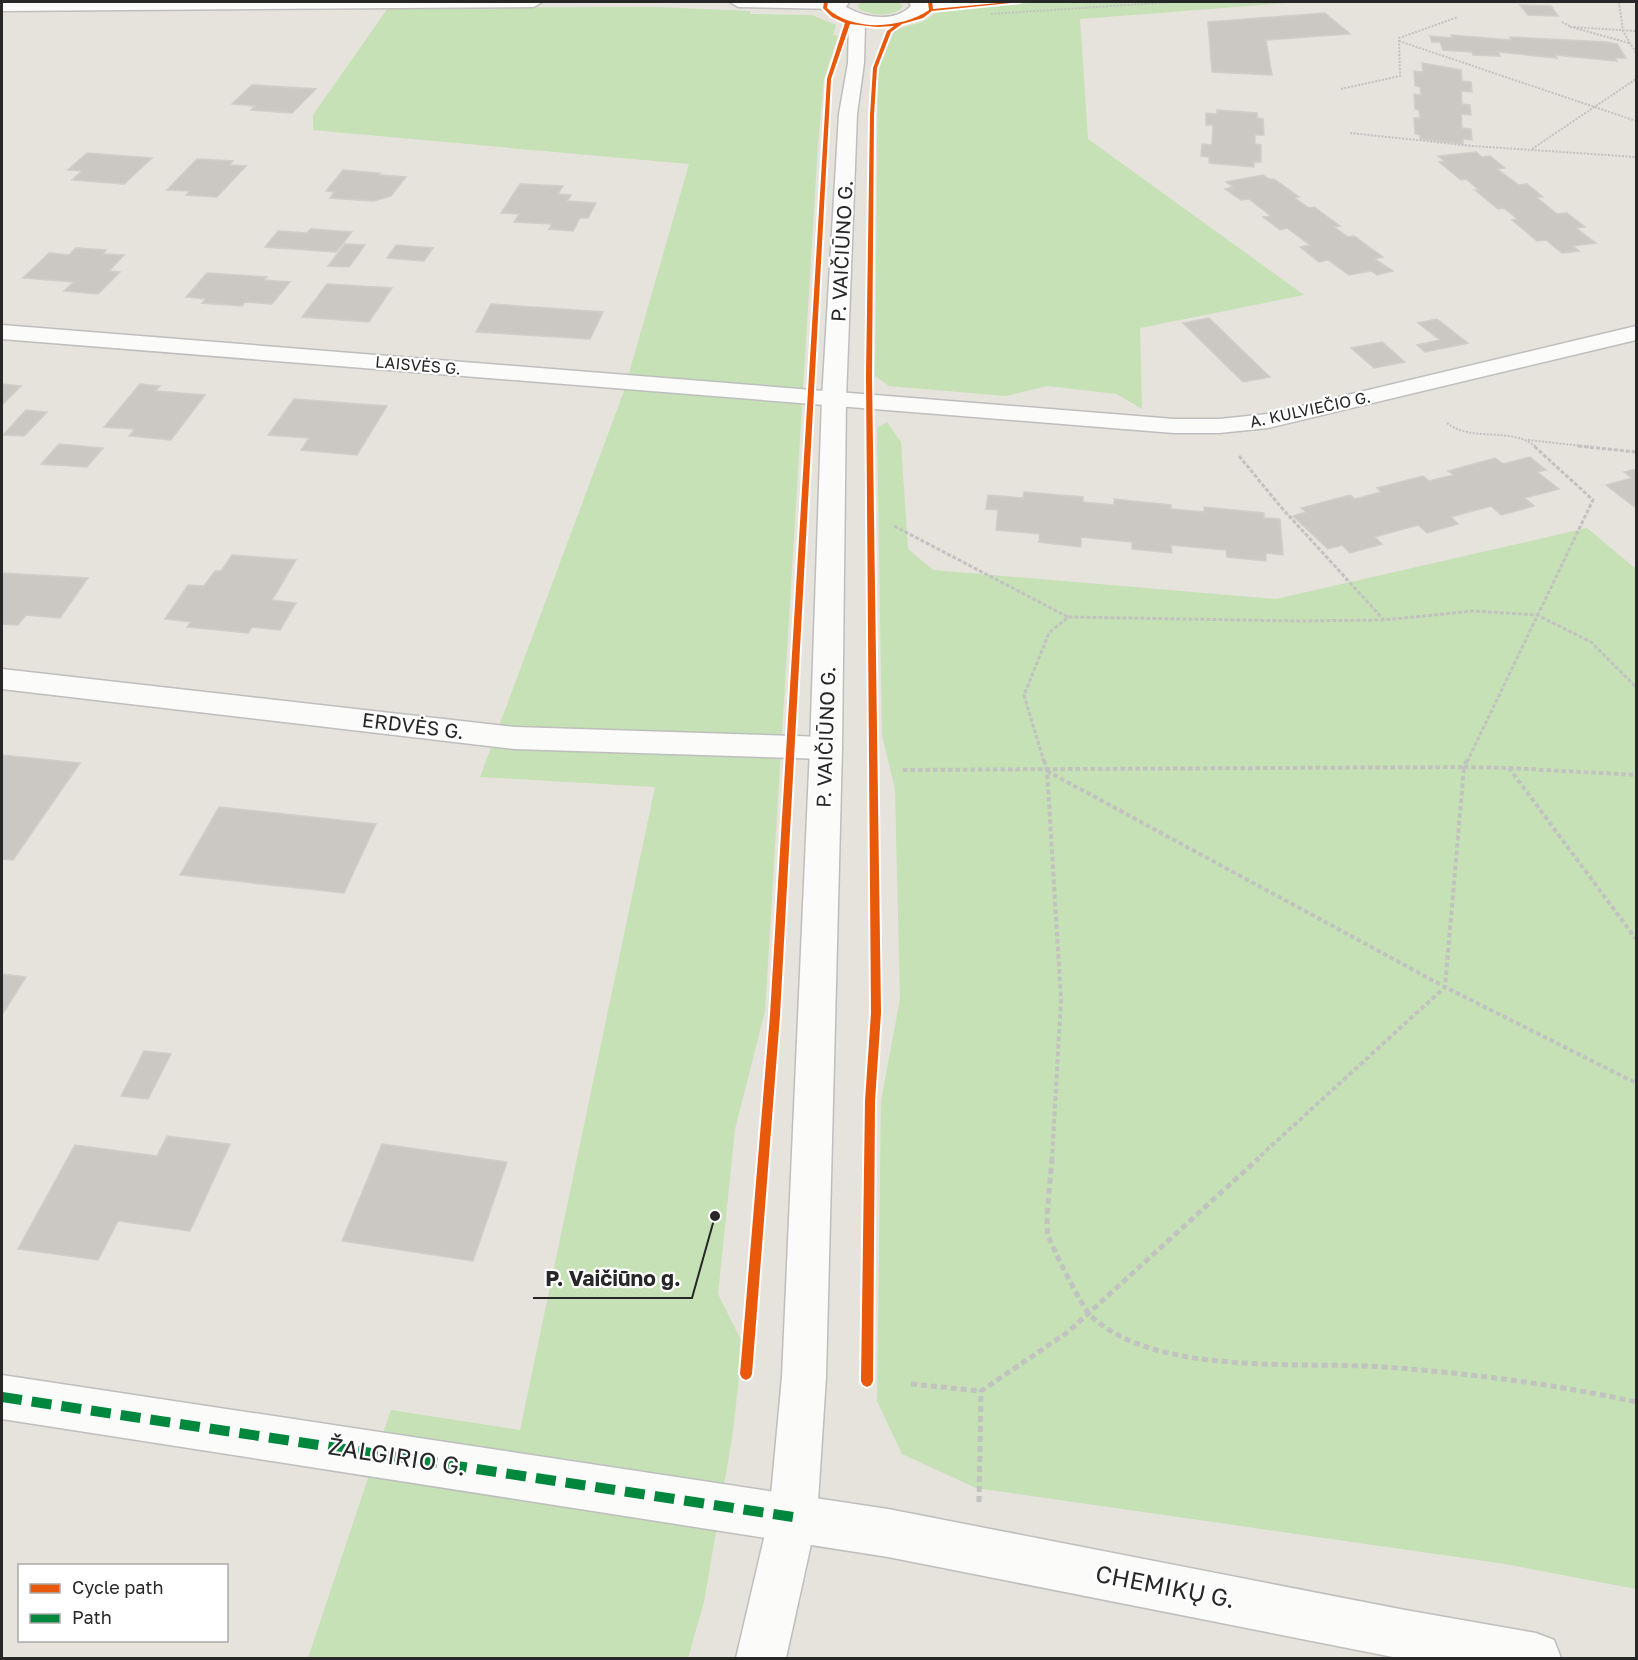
<svg xmlns="http://www.w3.org/2000/svg" width="1638" height="1660" font-family="'Golos Text',sans-serif">
<rect width="100%" height="100%" fill="#e6e2dc"/>
<path fill="#c5e1b5" d="M861,2H898L902,5V8C890,17 872,16 859,9L858,5Z
M1052,2H1300L1080,19L1088,139L1304,295L1140,328L1142,409L1117,394L1047,386L1006,396L889,386L875,376L878,69L894,30L922,22L936,13L958,8Z
M655,7L750,11V14L812,15L836,25L833,35L838,36L824,79L818,144L765,1011L735,1129L718,1294L743,1344L732,1438L704,1602L688,1658H308L391,1410L520,1430L655,787L480,777L623,394L689,164L313,130V115L388,8Z
M887,422L901,442L908,549L933,570L1276,599L1587,528L1636,569V1589L1499,1563L976,1488L902,1454L877,1401L881,1101L900,999L895,789L882,735L877,428Z"/>
<path fill="#cbc8c3" stroke="#d0cec9" stroke-width="1.5" d="M1520,5L1551,6L1558,16L1528,15Z
M1325,13L1350,34L1266,40L1272,75L1212,72L1208,22Z
M1451,35L1511,40L1510,37L1606,42L1617,44L1626,58H1615L1617,61L1555,55L1557,58L1498,52L1500,56L1473,55L1472,52L1443,50L1440,42H1432L1430,36L1453,38Z
M1422,63L1461,70L1462,81L1471,82L1472,92L1461,91L1462,104L1470,105L1471,115L1461,114L1462,128L1471,129L1472,140L1463,139V144L1420,139V135L1415,134L1414,118H1420L1419,110L1415,109L1414,94L1421,95L1420,87L1415,86L1414,71L1423,72Z
M252,85L316,89L292,113L251,110L255,106L232,104Z
M1217,110L1257,113V118L1263,119L1264,135H1255V144L1261,145V162H1254V167L1209,163V157L1201,156L1202,144L1212,145L1213,125H1206V113L1217,114Z
M1476,152L1482,157L1490,156L1505,168L1497,169L1519,185L1527,184L1543,197H1536L1557,214L1567,213L1585,227L1576,228L1596,243L1573,246L1579,251L1562,253L1546,240L1537,241L1512,220L1517,219L1504,208L1498,209L1475,190H1479L1466,179L1461,180L1439,162L1444,161L1438,156Z
M87,153L152,158L124,184L72,180L82,171L68,170Z
M197,159L233,161L229,165L246,166L217,197L186,195L190,191L167,190Z
M343,170L380,173L378,175L406,177L391,196L373,201L330,198L334,192L326,191Z
M1263,175L1269,179H1274L1299,197L1295,198L1309,208L1314,207L1340,226L1334,227L1348,237L1354,236L1383,257L1375,259L1393,271L1377,275L1371,271L1349,275L1328,260L1319,262L1300,247L1310,245L1287,228L1280,230L1263,217L1271,216L1249,199L1241,200L1225,189L1233,187L1226,182Z
M520,184L563,186L558,194L571,195L567,201L596,203L588,218H580L573,231L549,229L552,224L514,222L519,214L501,213Z
M311,229L352,232L336,252L265,247L278,231L307,233Z
M345,244L365,245L349,267L328,266Z
M396,245L433,248L424,261L387,258Z
M76,248L106,250L103,254L124,255L109,271L120,272L98,294L64,291L74,282L23,278L49,253L69,255Z
M207,273L267,277L264,280L290,282L272,304L245,302L242,306L202,303L206,299L186,297Z
M327,284L392,288L369,322L302,317Z
M491,304L603,312L590,339L476,332Z
M1209,318L1249,357L1270,377L1243,382L1183,323Z
M1437,319L1468,343L1425,352L1417,345L1440,340L1418,323Z
M1382,342L1405,362L1374,368L1351,348Z
M2,384L21,386L2,405Z
M140,384L160,386L155,391L205,395L171,440L129,436L135,429L104,427Z
M294,399L387,406L357,455L301,450L309,438L268,435Z
M26,410L47,412L24,436L3,435Z
M59,444L103,448L87,467L41,464Z
M1530,457L1546,470L1537,472L1559,489L1525,498L1534,506L1501,515L1491,506L1451,517L1458,524L1427,533L1418,525L1375,537L1382,544L1350,553L1342,545L1328,549L1293,516L1306,512L1301,508L1350,495L1355,499L1381,492L1377,488L1423,476L1429,481L1454,475L1448,471L1495,458L1503,464Z
M1636,469V508L1606,485L1632,478L1624,472Z
M1024,492L1083,497V502L1114,505V499L1171,505V509L1204,512V507L1264,513V518L1280,519L1283,555L1266,553V561L1227,557L1226,550L1171,545L1172,553L1132,549V542L1081,537V547L1039,542L1040,534L996,530L998,510L986,509L988,495L1023,498Z
M232,555L296,560L272,600L296,603L280,630L252,627L248,633L187,627L191,622L165,619L188,585L204,586L215,571H221Z
M2,573L88,578L60,618L26,615L18,625L2,624Z
M2,755L80,763L13,860L2,859Z
M219,807L376,824L344,893L180,875Z
M2,974L26,977L2,1015Z
M144,1051L171,1054L148,1099L121,1096Z
M167,1136L230,1144L190,1231L118,1221L98,1260L18,1249L75,1145L157,1156Z
M382,1144L507,1162L473,1261L342,1241Z"/>
<g fill="none" stroke-linecap="round" stroke-linejoin="round">
<defs>
<path id="street" d="M2,2H542L534,7L2,11Z
M730,2H844L846,4L838,9L738,7Z
M2,325L1174,419H1219L1268,414L1636,326V340L1268,428L1219,433H1174L2,339Z
M2,669L515,727L826,737L837,740L842,748L837,756L826,759L515,749L2,689Z
M2,1375L888,1509L1405,1610L1536,1633L1554,1640L1561,1658H1398L888,1557L2,1419Z"/>
<path id="secondary" d="M832,2H849L846,7C865,18 894,23 911,6L909,2H972L964,7L924,11L909,22L893,26L865,24L864,63L857,114L846,399L842,748L826,1377L817,1517L786,1658H736L769,1517L782,1377L810,748L822,399L839,114L848,63L849,20L833,12L830,4Z"/>
</defs>
<use href="#street" stroke="#bfbebe" stroke-width="3"/>
<use href="#secondary" stroke="#bfbebe" stroke-width="3"/>
<path stroke="#c2c2c1" stroke-width="2" stroke-dasharray="2 1.5" stroke-linecap="butt" d="M1619,2L1623,31L1636,53
M991,14L1173,2
M1562,22L1571,27
M1399,41L1636,121
M1629,43L1571,27L1636,31
M1341,89L1400,76L1399,38L1458,17
M1350,133L1473,146L1636,157
M1532,149L1636,79
M1447,423C1472,443 1513,426 1536,447
M1528,440L1592,447"/>
<path stroke="#c2c2c1" stroke-width="3" stroke-dasharray="4 2" stroke-linecap="butt" d="M1578,446L1636,452
M1239,456L1280,506L1384,620
M894,526L1068,617
M1044,762L1024,695L1049,633L1068,617L1298,621L1384,620L1473,611L1537,615L1591,642L1636,687
M1467,762L1593,500L1534,446"/>
<path stroke="#c2c2c1" stroke-width="4" stroke-dasharray="4.5 3" stroke-linecap="butt" d="M1044,760L1047,770L1061,999L1052,1159
M1467,760L1464,767L1509,768L1636,939
M1509,768L1636,775
M903,770L1464,767L1445,987L1257,1159
M1047,771L1445,987L1636,1083"/>
<path stroke="#c2c2c1" stroke-width="5" stroke-dasharray="6 4" stroke-linecap="butt" d="M1052,1158C1051,1174 1045,1222 1048,1235C1051,1245 1083,1309 1090,1315C1154,1377 1300,1361 1384,1367C1468,1373 1554,1384 1636,1402
M911,1384L981,1391
M979,1502L981,1391L1068,1332L1259,1158"/>
<use href="#street" fill="#fbfbfa" fill-rule="evenodd"/>
<use href="#secondary" fill="#fbfbfa" fill-rule="evenodd"/>
<path stroke="#00873e" stroke-width="10" stroke-dasharray="20 10" stroke-linecap="butt" d="M2,1397L793,1517"/>
<defs>
<path id="cycleway" d="M824,2H828L827,8C853,32 901,29 929,10L928,2H932L933,9L1009,2H1020L932,11L923,18L902,24L891,32L877,68L874,115L872,376L881,1013L875,1101L873,1381L871,1385L867,1387L863,1385L861,1381L865,1101L871,1013L866,376L870,115L873,68L887,31L894,26L877,27L850,24L831,79L780,1015L752,1374L750,1378L746,1380L742,1378L740,1374L770,1015L827,79L845,23L832,17L823,8Z"/>
</defs>
<use href="#cycleway" stroke="#fff" stroke-width="4"/>
<use href="#cycleway" fill="#e8590c" fill-rule="evenodd"/>
</g>
<g text-anchor="middle" stroke-width="4.5" stroke-linejoin="round" paint-order="stroke">
<g font-size="16" fill="#272727" stroke="#fff">
<text transform="translate(418 365) rotate(5)" y="6">LAISVĖS G.</text>
<text transform="translate(1310 409) rotate(-12)" y="6">A. KULVIEČIO G.</text>
</g>
<g font-size="20" fill="#272727" stroke="#fff">
<text transform="translate(842 251) rotate(-87)" y="7">P. VAIČIŪNO G.</text>
<text transform="translate(413 726) rotate(7)" y="7">ERDVĖS G.</text>
<text transform="translate(826 737) rotate(-88)" y="7">P. VAIČIŪNO G.</text>
</g>
<g font-size="24" fill="#272727" stroke="#fff">
<text transform="translate(397 1457) rotate(9)" y="8">ŽALGIRIO G.</text>
<text transform="translate(1165 1587) rotate(11)" y="8">CHEMIKŲ G.</text>
</g>
</g>
<path fill="none" stroke="#272727" stroke-width="2" d="M715 1216L692 1298H533"/>
<circle fill="#272727" stroke="#fff" stroke-width="2" cx="715" cy="1216" r="6"/>
<g font-size="21" text-anchor="middle" font-weight="bold" fill="#272727" stroke="#fff" stroke-width="4.5" stroke-linejoin="round" paint-order="stroke">
<text x="613" y="1286">P. Vaičiūno g.</text>
</g>
<rect width="1638" height="1660" fill="none" stroke="#272727" stroke-width="6"/>
<rect x="18" y="1564" width="210" height="78" fill="#ffffff" stroke="#a9a9a9" stroke-width="1.5"/>
<rect x="30" y="1584" width="30" height="9" fill="#e8590c" stroke="#a9a9a9" stroke-width="1.5"/>
<text x="72" y="1594" font-size="18" fill="#272727">Cycle path</text>
<rect x="30" y="1614" width="30" height="9" fill="#00873e" stroke="#a9a9a9" stroke-width="1.5"/>
<text x="72" y="1624" font-size="18" fill="#272727">Path</text>
</svg>
